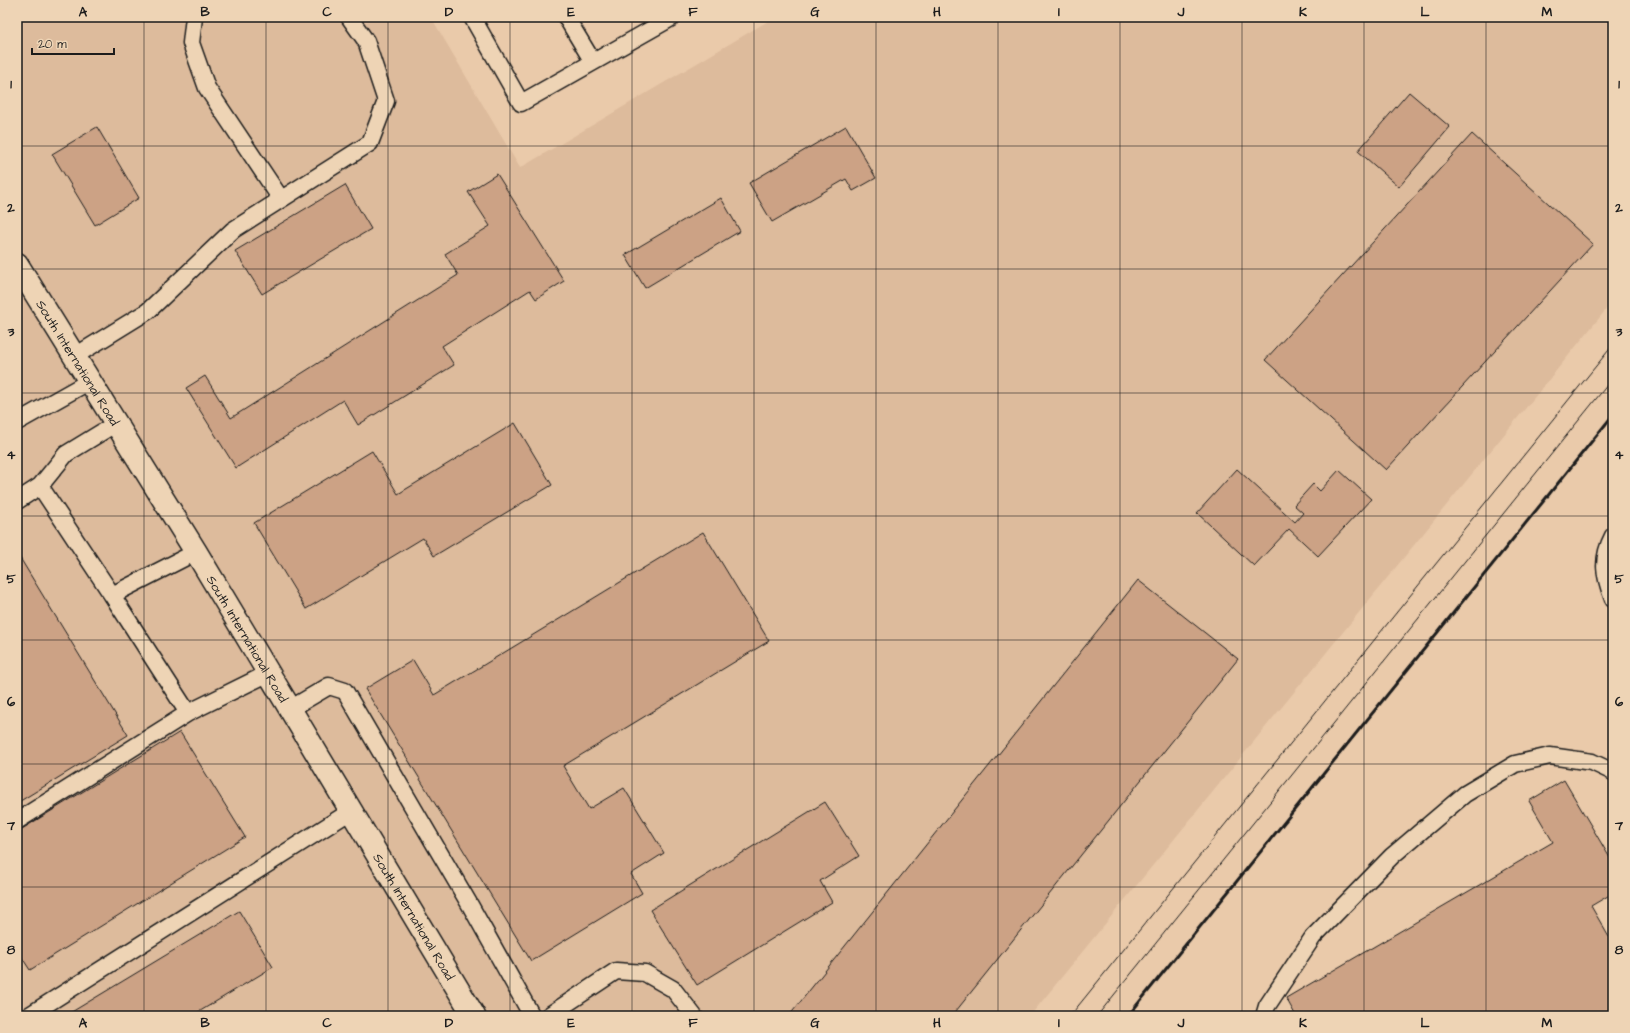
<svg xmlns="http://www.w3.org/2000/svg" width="1630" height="1033" font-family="'Architects Daughter',sans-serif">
<rect width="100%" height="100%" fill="#eacaaa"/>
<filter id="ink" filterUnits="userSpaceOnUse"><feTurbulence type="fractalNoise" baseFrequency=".025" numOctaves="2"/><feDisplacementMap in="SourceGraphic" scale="8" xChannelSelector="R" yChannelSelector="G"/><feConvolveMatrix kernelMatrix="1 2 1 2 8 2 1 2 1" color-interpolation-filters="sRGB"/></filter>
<g filter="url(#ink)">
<path fill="#ddbb9c" d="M17,17H431L520,168L775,17H1613V301L1030,1016H17Z"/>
<path fill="#cca285" stroke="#1c1c1c" d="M1409,92L1450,127L1399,187L1358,151Z
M846,126L876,178L853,191L846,179L772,222L749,183Z
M97,127L139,198L95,225L52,154Z
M1472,134L1593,244L1386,470L1265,360Z
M497,174L564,281L536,299L530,290L442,346L454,365L358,425L343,400L236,468L186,388L205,376L231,418L458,275L445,254L490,226L468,192Z
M345,185L371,229L262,294L235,251Z
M721,198L740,231L645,288L625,255Z
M515,423L552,485L434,556L423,538L306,609L254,523L372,451L398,494Z
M1237,469L1295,522L1303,513L1294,505L1313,484L1320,491L1339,470L1371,499L1318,556L1289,529L1254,566L1197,513Z
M703,532L769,641L563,766L589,809L624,788L664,853L631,874L642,893L531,961L365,689L413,660L434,695Z
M17,553L128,735L17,803Z
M1138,580L1238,659L952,1016H789Z
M180,732L245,837L30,970L17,950V832Z
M1564,780L1613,863V893L1591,906L1613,944V1016H1296L1286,998L1553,842L1529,801Z
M825,802L859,856L820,881L832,902L697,985L650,910Z
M239,911L273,967L192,1016H65Z"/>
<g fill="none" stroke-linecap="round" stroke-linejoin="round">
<defs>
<path id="lane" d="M194,17L191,43L207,88L281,199
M472,17L521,103L673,17
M566,17L593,62
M75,356L148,311L233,230L370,143L386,101L366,41L349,17
M17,422L90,381
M40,486L112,595L196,552
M17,501L40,486L66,454L115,424
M1613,536C1601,559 1604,576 1613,599
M112,595L188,713L269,673
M290,709L329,686L345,691L470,905L532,1016
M17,821L188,713
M28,1016L351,811
M548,1016L616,971L645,973L673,989L694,1016
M1264,1016L1267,1006L1313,937L1392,856L1465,794L1515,764L1550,756L1592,762L1613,772"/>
<g id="secondary">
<path id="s1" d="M17,264L196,552L474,1016"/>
</g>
</defs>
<use href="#lane" stroke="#1c1c1c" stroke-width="19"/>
<use href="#secondary" stroke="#1c1c1c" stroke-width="25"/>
<use href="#lane" stroke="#eed4b5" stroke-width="16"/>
<use href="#secondary" stroke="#eed4b5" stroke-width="22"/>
<path stroke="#1c1c1c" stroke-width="1" d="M1070,1016L1613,345
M1097,1016L1613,378"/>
<path stroke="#1c1c1c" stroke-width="3" d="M1128,1016L1613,415"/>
</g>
</g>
<path fill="none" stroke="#1c1c1c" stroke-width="1" stroke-opacity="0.55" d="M144,17V1016M266,17V1016M388,17V1016M510,17V1016M632,17V1016M754,17V1016M876,17V1016M998,17V1016M1120,17V1016M1242,17V1016M1364,17V1016M1486,17V1016M17,146H1613M17,269H1613M17,393H1613M17,516H1613M17,640H1613M17,764H1613M17,887H1613"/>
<g text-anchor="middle" stroke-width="3" stroke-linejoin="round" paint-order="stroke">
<g font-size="13" fill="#1c1c1c" stroke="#eed4b5">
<text dy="5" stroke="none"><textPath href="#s1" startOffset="116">South International Road</textPath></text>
<text dy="5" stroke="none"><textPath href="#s1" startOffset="440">South International Road</textPath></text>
<text dy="5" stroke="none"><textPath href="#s1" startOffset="764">South International Road</textPath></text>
</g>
</g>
<rect width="1630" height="1033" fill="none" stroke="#eed4b5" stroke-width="44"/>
<path d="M32 48v6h82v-6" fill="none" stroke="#1c1c1c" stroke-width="2"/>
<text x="38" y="48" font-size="12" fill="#1c1c1c" stroke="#eed4b5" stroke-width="3" paint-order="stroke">20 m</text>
<rect x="22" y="22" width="1586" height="989" fill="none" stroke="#1c1c1c" stroke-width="1.5"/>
<g font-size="13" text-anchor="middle" font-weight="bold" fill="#1c1c1c">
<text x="83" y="16">A</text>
<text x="205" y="16">B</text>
<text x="327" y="16">C</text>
<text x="449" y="16">D</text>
<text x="571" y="16">E</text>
<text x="693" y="16">F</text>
<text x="815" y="16">G</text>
<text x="937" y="16">H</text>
<text x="1059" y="16">I</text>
<text x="1181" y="16">J</text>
<text x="1303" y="16">K</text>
<text x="1425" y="16">L</text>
<text x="1547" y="16">M</text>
<text x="11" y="88">1</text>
<text x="1619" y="88">1</text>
<text x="11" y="212">2</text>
<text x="1619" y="212">2</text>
<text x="11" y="336">3</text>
<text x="1619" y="336">3</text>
<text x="11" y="459">4</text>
<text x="1619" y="459">4</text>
<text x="11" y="583">5</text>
<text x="1619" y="583">5</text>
<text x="11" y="706">6</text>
<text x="1619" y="706">6</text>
<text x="11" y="830">7</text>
<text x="1619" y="830">7</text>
<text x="11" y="954">8</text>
<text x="1619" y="954">8</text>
<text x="83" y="1027">A</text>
<text x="205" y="1027">B</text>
<text x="327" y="1027">C</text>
<text x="449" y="1027">D</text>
<text x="571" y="1027">E</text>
<text x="693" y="1027">F</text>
<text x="815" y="1027">G</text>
<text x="937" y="1027">H</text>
<text x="1059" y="1027">I</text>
<text x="1181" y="1027">J</text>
<text x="1303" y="1027">K</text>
<text x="1425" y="1027">L</text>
<text x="1547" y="1027">M</text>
</g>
</svg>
